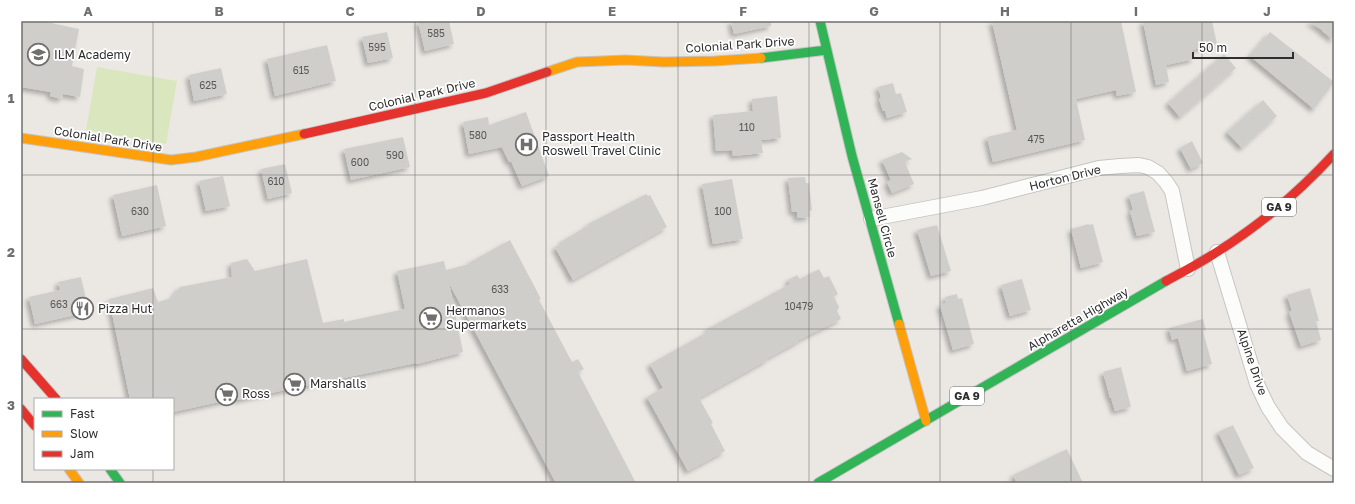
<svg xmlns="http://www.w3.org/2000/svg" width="1355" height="504" font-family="'Golos Text',sans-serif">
<defs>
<filter id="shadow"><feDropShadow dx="-3.5" dy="3.5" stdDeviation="2" flood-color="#0004"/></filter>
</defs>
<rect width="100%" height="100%" fill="#ebe8e4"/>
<path fill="#dae7be" d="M97,67L177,81L166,144L86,130Z"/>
<path fill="#d0cecb" filter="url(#shadow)" d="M21,21H42L79,29L72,66L84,69L80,97L63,94L62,99L50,96L51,92L21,87Z
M418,21H449L454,44L425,51Z
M731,21H771V26L734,34Z
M992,21H1121L1136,92L1117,96L1116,90L1076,99L1085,140L993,162L987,137L1017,130Z
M1143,21H1212L1217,44L1192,50L1194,59L1166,65L1169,82L1156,85Z
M1309,21H1334V40L1322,31V30Z
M387,32L393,58L368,63L362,37Z
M1270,32L1334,82L1314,109L1250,56Z
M327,45L336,81L275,96L267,59Z
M1224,54L1236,68L1180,117L1168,103Z
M221,68L227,94L194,101L189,75Z
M893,83L896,94L901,93L907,112L887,118L885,111H883L879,99L881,98L878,87Z
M777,96L781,138L761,140L763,153L733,156L732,150L716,151L713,115L753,111L752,99Z
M1263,100L1277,116L1242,148L1227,132Z
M526,112L549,176L522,186L511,161L509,162L502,147L469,154L463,122L488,117L489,125Z
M403,137L410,167L351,180L344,149Z
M1192,141L1203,163L1191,169L1180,148Z
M902,152L912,159L905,162L914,184L892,193L887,182L891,180L882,160Z
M285,164L292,193L268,199L261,169Z
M223,176L230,206L206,211L199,181Z
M805,177L806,183H809L812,210L809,211L810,217L797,218V212H792L788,178Z
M732,179L743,239L713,244L702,184Z
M157,185L166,226L122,236L113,195Z
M1144,191L1155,232L1137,236L1130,211L1133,210L1129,195Z
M646,194L648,196L650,195L667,227L573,280L555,247L563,243L562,241L589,225L588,224Z
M1089,224V225L1093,224L1103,262L1081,268L1071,229Z
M937,225L951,271L931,276L917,230Z
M510,240L541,299L539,300L572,362L578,359L584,369L578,372L636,483H556L449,283L463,352L417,364L416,363L237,400V398L173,412V399H130L109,299L153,288L158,302L172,298L180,287L232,277L231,263L247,259L255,271L307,259L323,323L344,319V322L405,309L397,271L444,261L446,270L469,264L470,262Z
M819,269L824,278L829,276L838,294L834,297L839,307L837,311L841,319L799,340V341L766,359L767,360L699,398L713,423L711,424L725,451L688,471L647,397L663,388L650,364L709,331L707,329L790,284L788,280L797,275L800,279Z
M81,277L89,312L35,324L29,297L60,290L58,282Z
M1022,279L1031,310L1010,316L1001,285Z
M1310,288L1319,321H1316L1321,340L1301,346L1289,312L1292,311L1287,295Z
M957,294L958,299L962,298L974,344L953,350L940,305L946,303L945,297Z
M1203,319L1206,330L1203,331L1212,364L1187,371L1178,338L1172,340L1169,328Z
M1121,367L1131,407L1115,411L1111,398H1110L1103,372Z
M1233,425L1254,468L1239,475L1218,432Z
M1067,449L1083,483H1017L1013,475Z"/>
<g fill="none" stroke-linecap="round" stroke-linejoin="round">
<defs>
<path id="street" d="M871,219L982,198L1099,168L1120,166L1139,165L1148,167L1158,173L1166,182L1172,191L1188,269
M1217,252L1257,384L1268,407L1282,428L1307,453L1334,469"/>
<path id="fast" d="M820,21L852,156L899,324
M761,58L827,50
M110,469L120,483
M818,483L1166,281"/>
<path id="slow" d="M547,72L577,62L626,60L664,62L715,61L761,58
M21,138L171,160L196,157L304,134
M899,324L926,421
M69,469L79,483"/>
<path id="jam" d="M304,134L486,93L547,72
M1166,281C1183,272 1200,263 1217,252C1260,225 1300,191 1334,154
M21,359L56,399
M21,409L35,426"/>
</defs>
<use href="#street" stroke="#c6c5c4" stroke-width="16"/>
<use href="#fast" stroke="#c6c5c4" stroke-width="11"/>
<use href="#slow" stroke="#c6c5c4" stroke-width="11"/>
<use href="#jam" stroke="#c6c5c4" stroke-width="11"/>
<use href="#street" stroke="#fcfcfb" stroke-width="14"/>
<use href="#fast" stroke="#30b455" stroke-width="9"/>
<use href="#slow" stroke="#ff9f0a" stroke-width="9"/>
<use href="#jam" stroke="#e5322d" stroke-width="9"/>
</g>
<path fill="none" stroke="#706f6e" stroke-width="1" stroke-opacity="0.55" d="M153,21V399M284,21V483M415,21V483M546,21V483M678,21V483M809,21V483M940,21V483M1071,21V483M1202,21V483M21,175H1334M21,329H1334M153,469V483"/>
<defs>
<symbol id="school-ring" viewBox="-11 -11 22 22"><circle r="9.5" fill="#fff" stroke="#706f6e" stroke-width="1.5"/><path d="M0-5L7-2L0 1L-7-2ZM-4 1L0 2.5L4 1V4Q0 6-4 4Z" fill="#706f6e"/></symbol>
<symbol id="hospital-ring" viewBox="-11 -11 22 22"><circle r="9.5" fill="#fff" stroke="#706f6e" stroke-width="1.5"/><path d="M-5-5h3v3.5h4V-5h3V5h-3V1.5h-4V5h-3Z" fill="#706f6e"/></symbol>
<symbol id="restaurant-ring" viewBox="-11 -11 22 22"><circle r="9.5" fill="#fff" stroke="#706f6e" stroke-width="1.5"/><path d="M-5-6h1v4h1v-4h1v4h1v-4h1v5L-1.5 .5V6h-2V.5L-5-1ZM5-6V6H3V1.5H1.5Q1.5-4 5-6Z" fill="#706f6e"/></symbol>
<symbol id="supermarket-ring" viewBox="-11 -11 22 22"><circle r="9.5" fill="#fff" stroke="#706f6e" stroke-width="1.5"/><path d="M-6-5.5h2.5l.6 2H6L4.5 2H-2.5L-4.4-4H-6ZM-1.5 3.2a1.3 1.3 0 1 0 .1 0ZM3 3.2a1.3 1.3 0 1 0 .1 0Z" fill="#706f6e"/></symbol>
</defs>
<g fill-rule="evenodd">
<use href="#school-ring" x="26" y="42" width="25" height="25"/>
<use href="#hospital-ring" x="514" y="132" width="25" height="25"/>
<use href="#restaurant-ring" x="70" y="296" width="25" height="25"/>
<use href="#supermarket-ring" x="418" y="306" width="25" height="25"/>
<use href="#supermarket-ring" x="282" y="372" width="25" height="25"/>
<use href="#supermarket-ring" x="214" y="382" width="25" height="25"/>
</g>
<g text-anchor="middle" stroke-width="3.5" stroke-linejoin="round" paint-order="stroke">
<g font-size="10" fill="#585857">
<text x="436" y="37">585</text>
<text x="377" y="51">595</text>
<text x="301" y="74">615</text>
<text x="208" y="89">625</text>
<text x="747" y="131">110</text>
<text x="478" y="139">580</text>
<text x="1036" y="143">475</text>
<text x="395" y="159">590</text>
<text x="360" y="166">600</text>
<text x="276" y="185">610</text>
<text x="140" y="215">630</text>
<text x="723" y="215">100</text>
<text x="500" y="293">633</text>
<text x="59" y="308">663</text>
<text x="799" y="310">10479</text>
</g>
<g fill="#fff" stroke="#6d6d6d" stroke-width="1">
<rect x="1262" y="198" width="34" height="18" rx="3"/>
<rect x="950" y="387" width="34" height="18" rx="3"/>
</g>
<g font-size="11" font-weight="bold" fill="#2e2e2e">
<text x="1279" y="211">GA 9</text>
<text x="967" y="400">GA 9</text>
</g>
<g font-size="12" fill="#2e2e2e" stroke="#fff">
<text transform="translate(740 45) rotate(-4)" y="4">Colonial Park Drive</text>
<text transform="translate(422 95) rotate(-13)" y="4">Colonial Park Drive</text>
<text transform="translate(108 139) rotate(9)" y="4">Colonial Park Drive</text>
<text transform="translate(1065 178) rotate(-14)" y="4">Horton Drive</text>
<text transform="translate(882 218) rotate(75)" y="4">Mansell Circle</text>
<text transform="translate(1078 319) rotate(-30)" y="4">Alpharetta Highway</text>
<text transform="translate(1252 362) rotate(71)" y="4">Alpine Drive</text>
</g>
<g font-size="12" fill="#2e2e2e" stroke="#fff" text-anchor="start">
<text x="54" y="59">ILM Academy</text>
<text x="542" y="141">Passport Health<tspan x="542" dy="14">Roswell Travel Clinic</tspan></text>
<text x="98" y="313">Pizza Hut</text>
<text x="446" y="315">Hermanos<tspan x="446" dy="14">Supermarkets</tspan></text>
<text x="310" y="388">Marshalls</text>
<text x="242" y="398">Ross</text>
</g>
</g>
<rect width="1355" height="504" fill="none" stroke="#ffffff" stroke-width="44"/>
<rect x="34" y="398" width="140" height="72" fill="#ffffff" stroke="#ababab"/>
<rect x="42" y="411" width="20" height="6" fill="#30b455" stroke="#ababab"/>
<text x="70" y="418" font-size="12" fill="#2e2e2e">Fast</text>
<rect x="42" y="431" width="20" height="6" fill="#ff9f0a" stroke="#ababab"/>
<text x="70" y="438" font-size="12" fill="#2e2e2e">Slow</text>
<rect x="42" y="451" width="20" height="6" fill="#e5322d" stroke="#ababab"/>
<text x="70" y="458" font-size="12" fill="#2e2e2e">Jam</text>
<path d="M1193 52v6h100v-6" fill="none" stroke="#2e2e2e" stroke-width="2"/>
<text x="1199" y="52" font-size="12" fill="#2e2e2e" stroke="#ffffff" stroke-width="3" paint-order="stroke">50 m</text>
<rect x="22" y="22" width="1311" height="460" fill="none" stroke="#706f6e" stroke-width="1.5"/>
<g font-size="13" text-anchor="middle" font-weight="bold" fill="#706f6e">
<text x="88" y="16">A</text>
<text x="219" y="16">B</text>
<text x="350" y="16">C</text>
<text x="481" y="16">D</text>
<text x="612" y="16">E</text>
<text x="743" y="16">F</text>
<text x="874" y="16">G</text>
<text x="1005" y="16">H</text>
<text x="1136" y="16">I</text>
<text x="1267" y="16">J</text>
<text x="11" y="103">1</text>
<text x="11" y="257">2</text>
<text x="11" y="410">3</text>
</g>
</svg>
